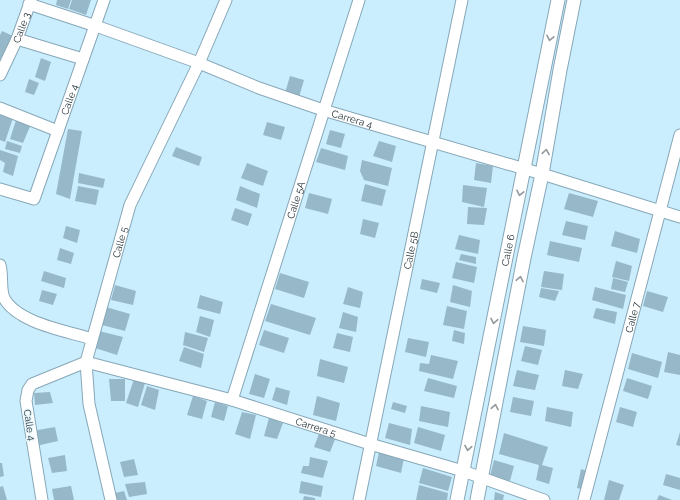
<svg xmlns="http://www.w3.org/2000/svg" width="680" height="500" font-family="Raleway,sans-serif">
<rect width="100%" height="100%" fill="#cbeeff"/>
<path fill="#96b8c8" d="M57,0H71L68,9L56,5Z
M72,0H91L86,15L69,9Z
M2,31L13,36L0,64V35Z
M41,58L51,62L45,81L35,77Z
M290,76L304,80L299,97L285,93Z
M29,79L39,83L34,95L25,92Z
M0,113L13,118L5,142L0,140Z
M16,120L31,124L23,143L10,139Z
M267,122L285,127L281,140L263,135Z
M68,129L82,131L70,199L56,194Z
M330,130L345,134L341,148L326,144Z
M7,141L22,146L20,153L5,149Z
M379,141L396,146L392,162L373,156Z
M176,147L202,157L199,166L172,156Z
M321,148L348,156L345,170L316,162Z
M0,150L18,156L13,176L3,172L5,163L0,160Z
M362,160L392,168L388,186L364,180L360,171Z
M247,163L268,171L263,186L241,178Z
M476,163L493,166L491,183L474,180Z
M79,173L105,179L103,188L78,183Z
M365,184L386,190L382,206L361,201Z
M463,185L487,188L484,207L462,202Z
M78,186L99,190L96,205L75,201Z
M240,186L260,194L257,208L236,200Z
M309,193L332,199L328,214L305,208Z
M569,193L598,201L593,217L564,209Z
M468,207L487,208L484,225L467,224Z
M235,208L252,214L248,226L231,220Z
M363,219L379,223L375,238L360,234Z
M566,221L588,226L585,240L562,235Z
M66,226L80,230L77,243L63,238Z
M615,231L640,239L637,253L611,246Z
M459,235L480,240L478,254L455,249Z
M550,241L582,248L579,262L547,255Z
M60,248L74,253L71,264L57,260Z
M461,254L476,257V264L459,260Z
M616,261L632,266L629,281L612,277Z
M456,262L477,267L474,283L452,278Z
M44,271L66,278L64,288L41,281Z
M544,271L564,274L562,290L541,287Z
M280,273L309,282L304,298L275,289Z
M613,278L628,282L625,292L611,289Z
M422,279L440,283L437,293L420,289Z
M115,285L136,291L133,305L111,300Z
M453,285L472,291L470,307L450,302Z
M348,287L363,292L360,308L343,304Z
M595,287L626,295L623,309L592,300Z
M541,288L559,291L555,301L539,297Z
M42,290L57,294L53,305L39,301Z
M647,291L668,297L663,312L643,306Z
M200,295L223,302L220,314L197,308Z
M271,304L316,318L310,335L265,321Z
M447,306L467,311L464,329L443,325Z
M106,307L130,314L125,331L102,325Z
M596,308L617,312L615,324L593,318Z
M343,312L358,317L356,332L339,328Z
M200,316L214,320L210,337L196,332Z
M523,326L546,330L544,346L520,342Z
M264,330L289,338L284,353L259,345Z
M454,330L465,333L464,344L452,341Z
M99,331L123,337L117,355L95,348Z
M185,332L208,338L204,352L183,345Z
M337,333L353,337L350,352L333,348Z
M408,338L429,342L426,357L405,352Z
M525,346L542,350L538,365L521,361Z
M184,347L204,354L201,368L179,361Z
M668,352L680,355V375L664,372Z
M632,353L662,362L658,378L628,369Z
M431,355L458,361L453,379L419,371L420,363L429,364Z
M320,359L348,367L344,383L317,376Z
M517,370L539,375L535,390L513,386Z
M565,370L583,374L578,389L562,386Z
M255,374L270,379L264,398L249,394Z
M428,378L457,386L454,398L424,391Z
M627,378L652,386L648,399L623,391Z
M109,379H125V401H111Z
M134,379L145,383L138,407L126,403Z
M147,386L159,390L155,410L141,405Z
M276,387L290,391L287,405L272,400Z
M50,392L53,403L35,405L34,393Z
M193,396L207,401L202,419L187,415Z
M317,396L340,403L336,421L313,415Z
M513,397L534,401L531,416L510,412Z
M215,402L228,406L224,421L211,417Z
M393,402L407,406L405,413L391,409Z
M421,406L450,412L448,427L419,421Z
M547,407L573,412L571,427L545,421Z
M620,407L637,412L633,427L616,422Z
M242,412L256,415L250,439L235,434Z
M269,418L283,423L277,439L264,436Z
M389,423L412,429L410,445L385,438Z
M55,427L58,441L36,446L32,431Z
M418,427L445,435L441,451L414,443Z
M320,431L336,437L330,452L314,447Z
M680,432V446L676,445Z
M504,433L548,447L542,465L553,468L549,484L536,480L539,465L499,454Z
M379,452L404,458L401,473L376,466Z
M65,455L67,471L52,473L48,458Z
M310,457L328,461L323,478L301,473L303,466H309Z
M134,459L138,475L124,477L120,462Z
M494,460L514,466L510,481L490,476Z
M0,463H2L4,476L0,477Z
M423,468L452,477L448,491L419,483Z
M581,469L590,472L585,490L577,488Z
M666,474L680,478V490L663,485Z
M609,480L624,485L619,500H604Z
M301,481L323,486L321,497L299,493Z
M145,482L147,494L129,497L125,484Z
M419,485L448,493L447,500H416Z
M3,486L7,500H0V487Z
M71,486L74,500H54L52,489Z
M124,491L127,500H113L111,494Z
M495,492L504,495L503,500H494Z
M659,495L672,500H657Z
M304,496L315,498V500H303Z"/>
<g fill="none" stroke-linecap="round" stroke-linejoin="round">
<defs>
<g id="minor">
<path id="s1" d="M29,4L96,26L199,63L259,88L323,110L542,174L680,217"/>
<path d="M17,39L83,59"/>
<path id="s2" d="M0,75L17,39L31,0"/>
<path d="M0,108L58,131"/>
<path id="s3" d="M0,189L34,199L104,0"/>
<path d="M0,265C3,275 0,289 4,298C17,323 67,331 92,339"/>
<path id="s4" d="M86,362L232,400L370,444L463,471L544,500"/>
<path id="s5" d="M232,400L359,0"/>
<path d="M42,500L26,401L28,390L32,384L86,362"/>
<path id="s6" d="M111,500L89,404L86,362L130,205L199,63L226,0"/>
<path id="s7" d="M359,500L462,0"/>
<path id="s8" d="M584,500L680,135"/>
</g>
<g id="tertiary">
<path id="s9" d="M457,500L558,0"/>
<path d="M477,500L524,258L542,174L560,70L574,0"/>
</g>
</defs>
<use href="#minor" stroke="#86a7b7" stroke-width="13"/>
<use href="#tertiary" stroke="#86a7b7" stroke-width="15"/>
<use href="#minor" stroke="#fff" stroke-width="11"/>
<use href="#tertiary" stroke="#fff" stroke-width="13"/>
</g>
<defs><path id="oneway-chevron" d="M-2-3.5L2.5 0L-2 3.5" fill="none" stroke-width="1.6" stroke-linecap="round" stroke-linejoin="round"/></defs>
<g stroke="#92989c">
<use href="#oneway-chevron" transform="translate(550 38) rotate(102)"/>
<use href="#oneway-chevron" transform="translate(546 152) rotate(-81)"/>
<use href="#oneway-chevron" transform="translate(520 193) rotate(102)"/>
<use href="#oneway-chevron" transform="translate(520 279) rotate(-79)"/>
<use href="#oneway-chevron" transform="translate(494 321) rotate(101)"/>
<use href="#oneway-chevron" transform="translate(495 407) rotate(-79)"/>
<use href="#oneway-chevron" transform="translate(468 448) rotate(101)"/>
</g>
<g text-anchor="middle" stroke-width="3" stroke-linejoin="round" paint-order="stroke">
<g font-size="10" fill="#243238" stroke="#eaf8fe">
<text dy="4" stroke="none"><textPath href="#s2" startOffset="52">Calle 3</textPath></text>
<text dy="4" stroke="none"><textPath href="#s3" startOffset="141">Calle 4</textPath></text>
<text dy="4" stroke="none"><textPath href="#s1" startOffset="343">Carrera 4</textPath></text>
<text dy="4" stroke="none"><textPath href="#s5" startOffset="210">Calle 5A</textPath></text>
<text dy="4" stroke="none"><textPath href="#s6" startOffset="265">Calle 5</textPath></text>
<text dy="4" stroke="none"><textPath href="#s7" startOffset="255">Calle 5B</textPath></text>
<text dy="4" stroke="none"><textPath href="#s9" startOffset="255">Calle 6</textPath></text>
<text dy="4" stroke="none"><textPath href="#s8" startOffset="189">Calle 7</textPath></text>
<text transform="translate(30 425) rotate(81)" y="4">Calle 4</text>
<text dy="4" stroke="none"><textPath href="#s4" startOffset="239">Carrera 5</textPath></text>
</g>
</g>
</svg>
